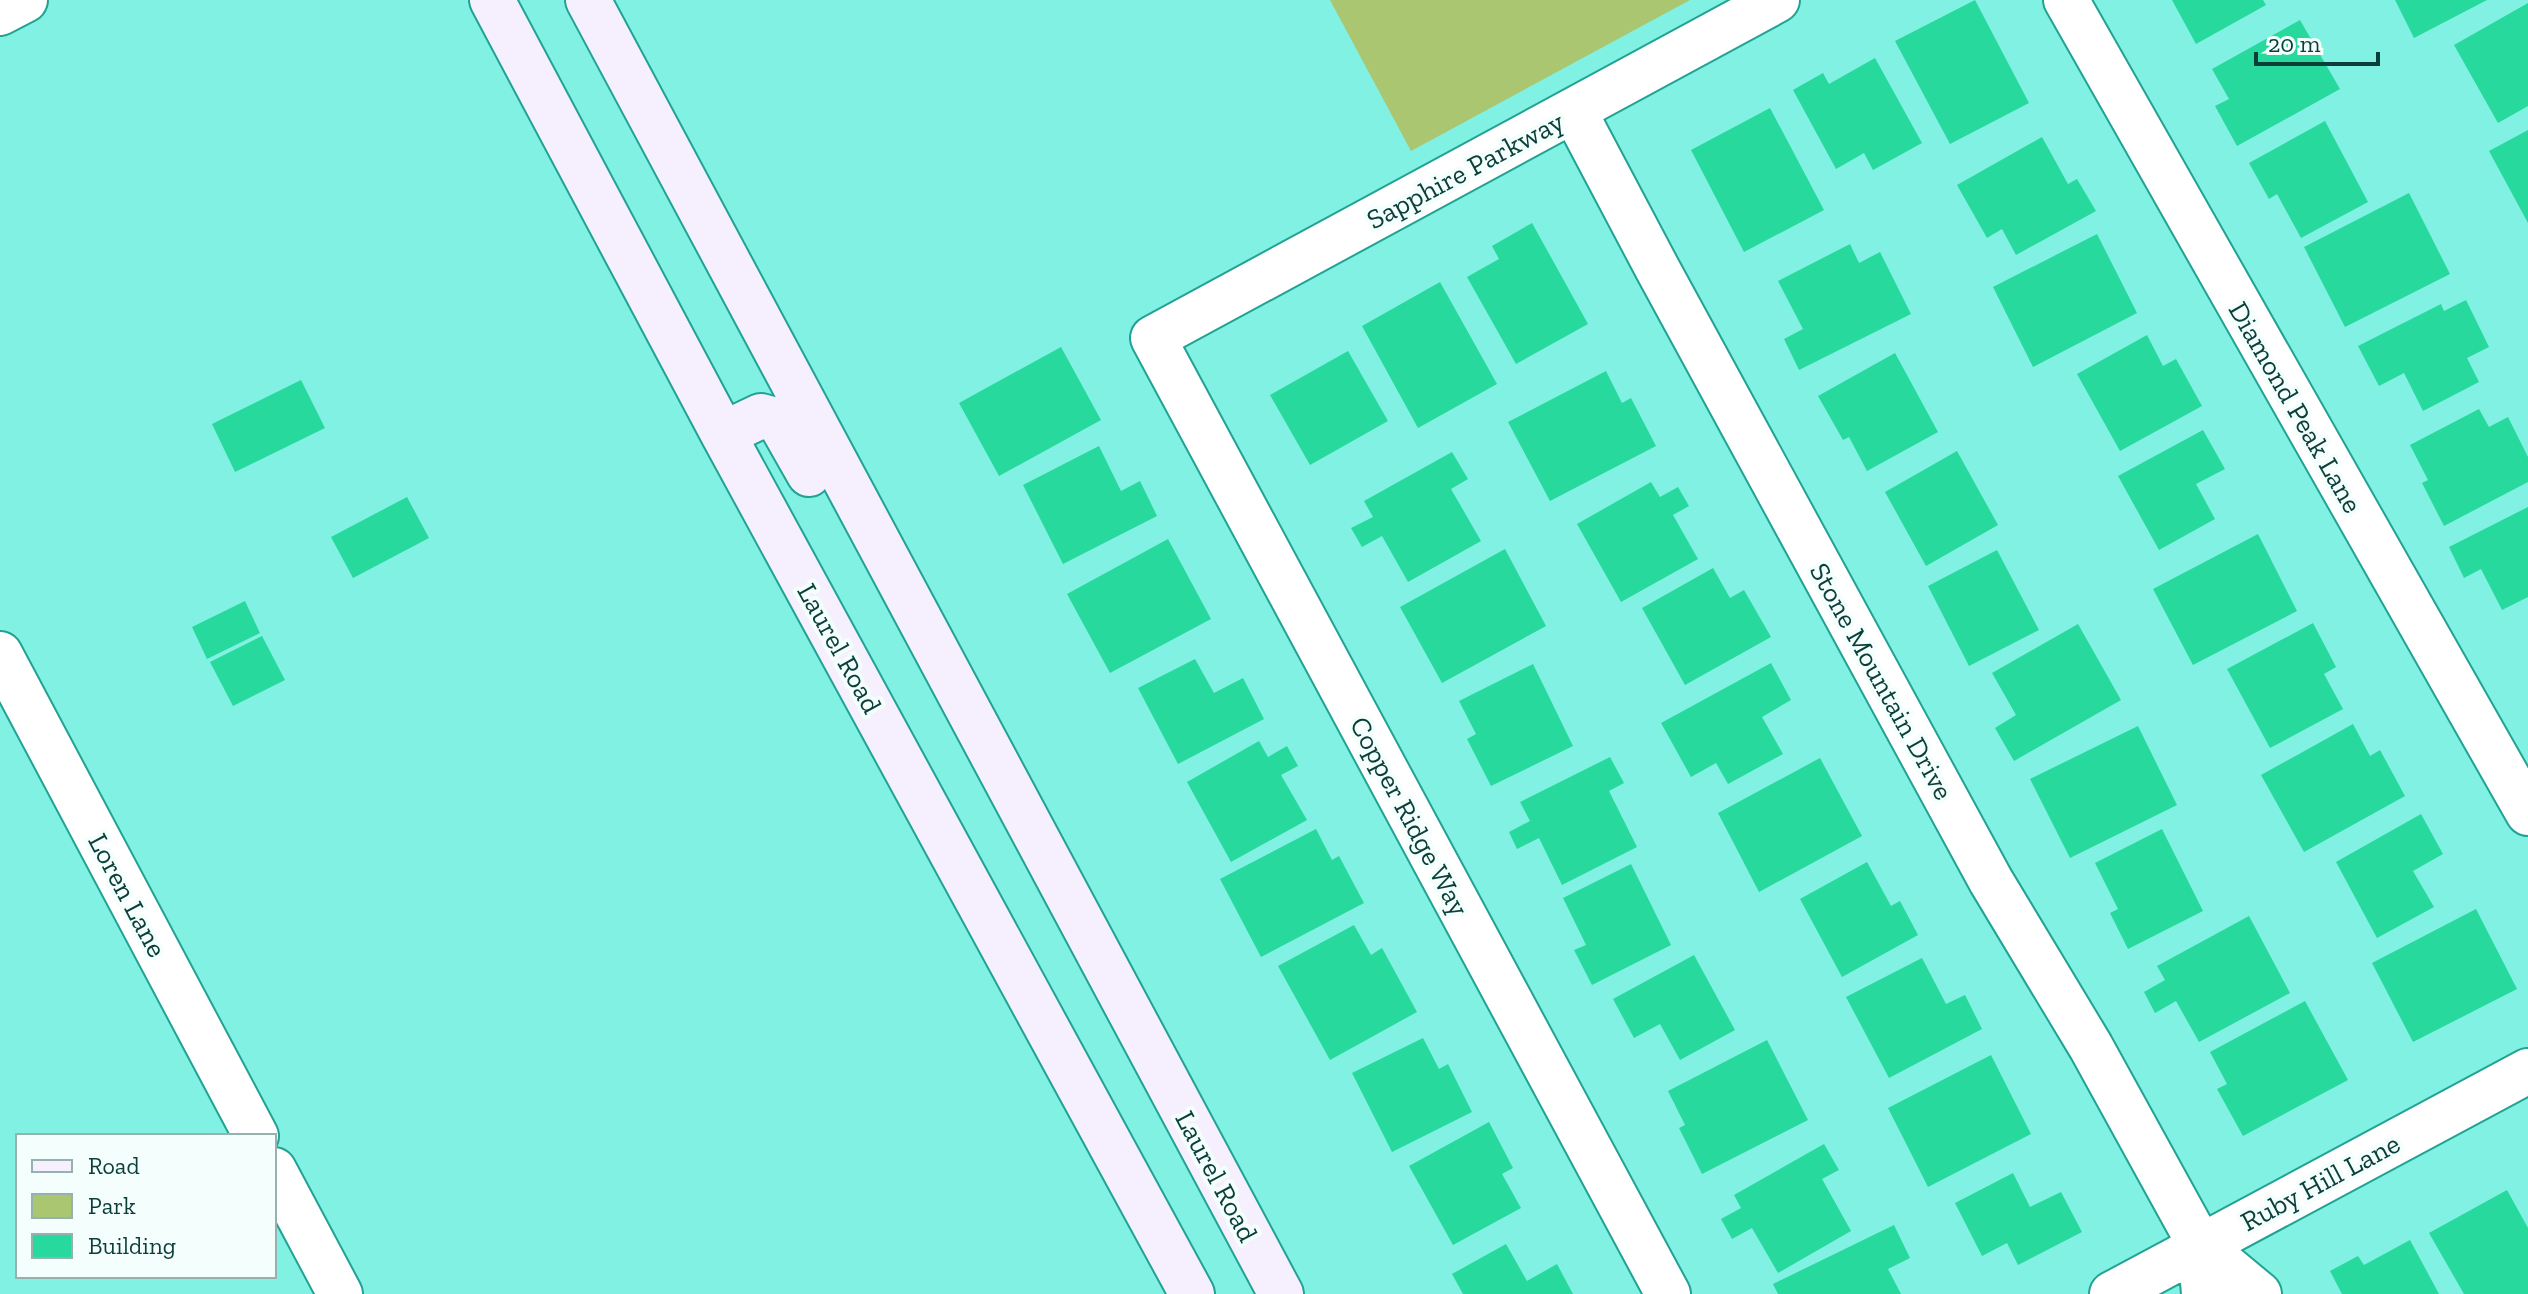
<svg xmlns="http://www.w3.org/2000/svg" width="2528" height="1294" font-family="'Zilla Slab',serif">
<rect width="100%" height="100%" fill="#80f1e2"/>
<path fill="#aac671" d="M1330,0H1690L1411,151Z"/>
<path fill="#28d99d" d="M1975,0L2029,103L1950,144L1895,41Z
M2172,0H2263L2266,5L2196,44Z
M2395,0H2487L2414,38Z
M2528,3V106L2498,123L2454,45Z
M2300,20L2340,89L2237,146L2215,106L2229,99L2212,69Z
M1875,58L1922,143L1873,170L1864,153L1836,169L1793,90L1823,73L1829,84Z
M1770,108L1824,210L1744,252L1691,150Z
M2325,121L2368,202L2301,238L2277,194L2269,199L2249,163Z
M2528,130V223L2489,151Z
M2042,137L2068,184L2077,179L2096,211L2016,255L2002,229L1987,238L1957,185Z
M2409,193L2450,274L2345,327L2304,247Z
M1532,223L1588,324L1516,364L1467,277L1499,259L1492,246Z
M2097,234L2137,313L2033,367L1993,287Z
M1850,244L1859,263L1880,252L1911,314L1799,370L1784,339L1803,329L1778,281Z
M1440,282L1497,384L1418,428L1362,326Z
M2466,300L2489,347L2467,358L2479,382L2423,411L2404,373L2379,386L2358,346L2441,304L2444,311Z
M2147,335L2163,366L2176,359L2202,406L2120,451L2077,374Z
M1061,347L1101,420L999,476L959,403Z
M1348,351L1388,421L1310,465L1270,395Z
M1895,353L1938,432L1867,471L1849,437L1843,440L1818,396Z
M1606,371L1622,403L1631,398L1656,446L1550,501L1508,422Z
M301,380L325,428L235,472L212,424Z
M2479,409L2489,427L2508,417L2528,457V482L2444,526L2422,483L2428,480L2410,445Z
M2203,430L2225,469L2196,484L2215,519L2159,550L2118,476Z
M1099,446L1121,491L1140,481L1157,516L1063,564L1023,485Z
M1957,451L1998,525L1926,566L1885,492Z
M1452,452L1468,479L1451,489L1481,541L1408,582L1382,536L1362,547L1351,528L1373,517L1364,501Z
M1651,482L1660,497L1678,487L1689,506L1673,515L1698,559L1621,602L1577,524Z
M407,497L429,538L353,578L331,537Z
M2528,507V597L2502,610L2481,569L2464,578L2449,547Z
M2258,534L2297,611L2193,665L2153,589Z
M1168,539L1211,619L1110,673L1067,594Z
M1505,549L1546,626L1442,683L1400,607Z
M1997,550L2039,630L1969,666L1928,586Z
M1713,568L1730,598L1744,590L1771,637L1685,685L1642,608Z
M245,601L260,633L207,659L192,627Z
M2313,623L2336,667L2324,674L2343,709L2270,748L2227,669Z
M2078,624L2121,700L2014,761L1995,728L2016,715L1992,673Z
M262,636L285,680L233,706L210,662Z
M1195,659L1214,693L1243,678L1264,719L1178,764L1138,688Z
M1771,663L1791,700L1762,717L1783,754L1728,784L1716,763L1691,777L1661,723Z
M1533,664L1573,746L1491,786L1467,739L1476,734L1459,701Z
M2353,724L2370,756L2380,750L2405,796L2304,852L2261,775Z
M2138,726L2177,805L2070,858L2030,779Z
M1259,741L1268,757L1287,746L1298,766L1281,775L1307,820L1231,862L1187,782Z
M1610,757L1624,783L1609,791L1637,847L1562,885L1539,838L1517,849L1509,832L1530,821L1520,802Z
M1820,758L1862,836L1759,892L1718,813Z
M2421,814L2443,854L2413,871L2434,907L2377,938L2336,862Z
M1316,829L1332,860L1339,856L1364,903L1261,957L1220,879Z
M2162,829L2203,911L2128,949L2110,913L2118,909L2095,863Z
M1867,862L1891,906L1900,901L1918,935L1842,977L1800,899Z
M1631,864L1671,945L1592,985L1574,950L1586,945L1563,898Z
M2476,909L2517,989L2413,1042L2372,963Z
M2249,916L2290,993L2199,1042L2176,1001L2155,1013L2144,992L2165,980L2157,966Z
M1354,925L1371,955L1382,948L1417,1012L1330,1060L1278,966Z
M1694,955L1735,1030L1680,1060L1660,1024L1634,1038L1613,999Z
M1922,958L1946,1004L1965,995L1982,1029L1889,1078L1846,997Z
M2305,1001L2348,1080L2243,1136L2217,1089L2227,1084L2210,1052Z
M1423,1038L1439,1069L1448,1064L1472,1112L1392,1152L1352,1073Z
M1767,1040L1808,1120L1702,1174L1679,1128L1685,1125L1668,1091Z
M1991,1055L2031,1134L1928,1187L1888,1108Z
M1489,1122L1513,1168L1502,1174L1521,1208L1453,1245L1409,1166Z
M1824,1144L1839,1170L1822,1179L1851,1231L1778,1273L1752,1228L1732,1239L1721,1219L1741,1208L1734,1195Z
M2013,1173L2030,1207L2061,1192L2082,1232L2018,1265L2007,1243L1982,1256L1955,1203Z
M2507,1190L2528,1228V1294H2464L2429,1233Z
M1894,1225L1910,1258L1888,1269L1901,1294H1778L1773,1284Z
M2410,1240L2439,1294H2342L2330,1271L2358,1256L2364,1265Z
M1506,1244L1527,1281L1557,1264L1573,1294H1463L1452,1274Z"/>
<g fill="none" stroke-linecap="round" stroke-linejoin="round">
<defs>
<path id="minor" d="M2066,0L2528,813
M0,13L25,0
M1574,111L1657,268L1991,881L2091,1047L2200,1245L2259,1294
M0,654L256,1136
M274,1170L340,1294
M2200,1245L2204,1294
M1668,1294L1153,338L1777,0
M2112,1294L2528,1071"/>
<path id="secondary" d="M492,0L723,434L1192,1294
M588,0L1281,1294
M723,434L761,416L779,421L809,474"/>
</defs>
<use href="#minor" stroke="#22a294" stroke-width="48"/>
<use href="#secondary" stroke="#22a294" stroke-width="48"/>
<use href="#minor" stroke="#fff" stroke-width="44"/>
<use href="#secondary" stroke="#f5effe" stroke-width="44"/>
</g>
<g text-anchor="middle" stroke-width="8" stroke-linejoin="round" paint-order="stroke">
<g font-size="28" fill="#0a3e38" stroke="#f4fefc">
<text transform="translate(1465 170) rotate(-28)" y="10">Sapphire Parkway</text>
<text transform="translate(2296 407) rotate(60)" y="10">Diamond Peak Lane</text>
<text transform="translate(840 648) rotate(61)" y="10">Laurel Road</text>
<text transform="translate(1882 681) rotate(61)" y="10">Stone Mountain Drive</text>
<text transform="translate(1410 816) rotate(62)" y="10">Copper Ridge Way</text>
<text transform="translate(128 895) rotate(62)" y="10">Loren Lane</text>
<text transform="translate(1217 1176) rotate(62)" y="10">Laurel Road</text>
<text transform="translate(2320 1182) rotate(-28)" y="10">Ruby Hill Lane</text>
</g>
</g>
<rect x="16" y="1134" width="260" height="144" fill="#f4fefc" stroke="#96b1ae" stroke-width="2"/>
<rect x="32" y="1160" width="40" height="12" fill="#f5effe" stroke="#96b1ae" stroke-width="2"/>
<text x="88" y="1174" font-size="24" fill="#0a3e38">Road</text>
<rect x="32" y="1194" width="40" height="24" fill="#aac671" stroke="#96b1ae" stroke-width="2"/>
<text x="88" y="1214" font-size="24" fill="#0a3e38">Park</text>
<rect x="32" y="1234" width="40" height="24" fill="#28d99d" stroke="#96b1ae" stroke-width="2"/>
<text x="88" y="1254" font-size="24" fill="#0a3e38">Building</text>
<path d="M2256 52v12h122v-12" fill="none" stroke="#0a3e38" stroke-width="4"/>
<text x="2268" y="52" font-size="24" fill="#0a3e38" stroke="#f4fefc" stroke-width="6" paint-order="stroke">20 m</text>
</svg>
